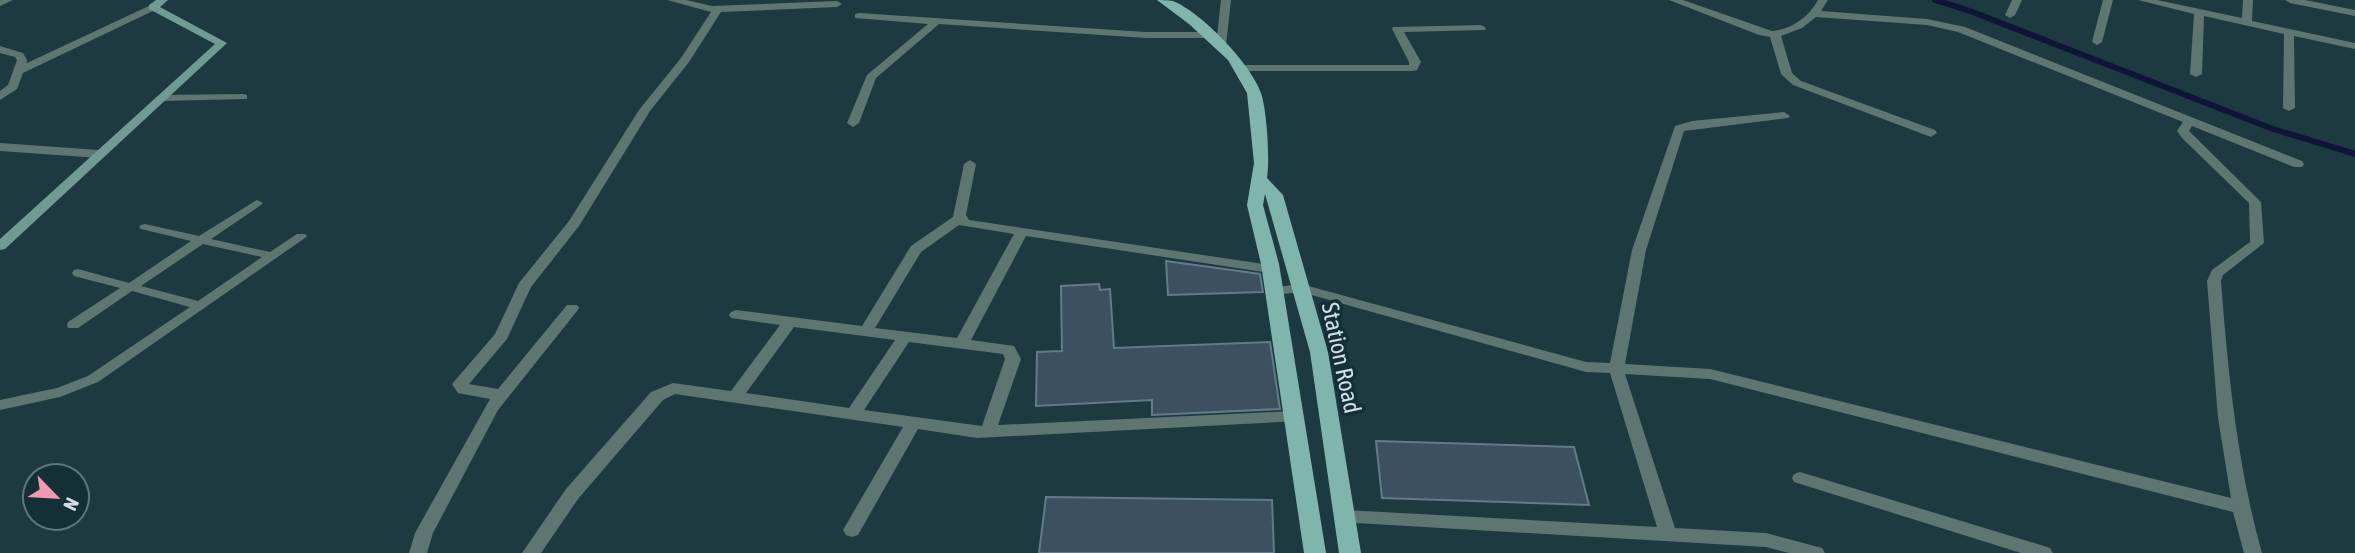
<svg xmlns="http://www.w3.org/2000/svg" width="2355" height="553" font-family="'Asap Condensed',sans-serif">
<rect width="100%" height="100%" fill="#1e3a41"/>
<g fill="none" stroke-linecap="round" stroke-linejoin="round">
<path stroke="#101537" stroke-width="6" d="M1935,0L1970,11L2273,129L2355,154"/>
</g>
<path fill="#3c5060" stroke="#64798a" stroke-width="2" d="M1166,261L1260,274L1263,292L1168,295Z
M1099,284L1100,290L1110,289L1114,348L1270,342L1280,409L1152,415V400L1036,406L1037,352L1062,351L1061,286Z
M1376,441L1574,447L1589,505L1382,498Z
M1046,497L1272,500L1274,553H1039Z"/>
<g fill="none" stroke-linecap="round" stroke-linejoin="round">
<path fill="#5d7672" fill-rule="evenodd" d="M257,200L263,203L261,205L211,239L270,252L297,234H305L307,236L305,238L98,382L60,397L0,410V400L57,388L88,376L190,307L132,291L78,328H68L67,325L68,322L120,288L74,276L72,273L74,270L78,269L129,283L191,241L141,229L139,227L141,225L145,224L199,236ZM203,244L262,257L198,301L141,286Z"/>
<path fill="#5d7672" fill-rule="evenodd" d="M0,0H13L0,6Z
M667,0H686L712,6L837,1L842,4L837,7L721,12L689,62L650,111L579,226L531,287L507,339L469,384L498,389L567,305H577L579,308L577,311L498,410L433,533L427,553H409L415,533L490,399L458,393L452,384L495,334L519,283L569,221L639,110L681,58L711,12Z
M1221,0H1231L1226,45L1221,48L1216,45Z
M1669,0H1683L1772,31C1792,29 1808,18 1818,0H1828L1821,11L1927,19L1965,27L2302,161L2304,164L2302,167H2294L2192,126L2189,131L2261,202L2264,243L2223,275L2221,281C2228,373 2237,464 2262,553H2244L2233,512L1710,379L1625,374L1675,528L1766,533L1822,548L1825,553H1789L1766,547L1339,522L1336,517L1339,512L1345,510L1657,527L1610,373L1586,372L1301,292L1274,295L1267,291L1269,288L1301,284L1586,362L1610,363L1632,250L1675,126L1692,121L1784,112L1790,116L1788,118L1684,131L1646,250L1625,364L1710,369L2231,498L2218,418L2207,281L2212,270L2250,242L2249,203L2182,138L2177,131L2183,122L1958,32L1927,25L1816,17L1802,28L1781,36L1792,73L1801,81L1935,130L1937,133L1931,137L1793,85L1781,74L1770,37L1759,35Z
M2012,0H2022L2015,15L2010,18L2005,15Z
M2103,0H2113L2102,42L2097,45L2092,42Z
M2138,0H2157L2242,18L2243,0H2253L2252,21L2355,43V49L2294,36L2295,108L2289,111L2283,108L2284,34L2204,16L2202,74L2196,77L2190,74L2194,14Z
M2285,0H2305L2355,10V16L2290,3Z
M153,4L157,5V9L23,73L17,89L0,100V91L8,85L17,60L15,57L0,53V46L23,53L27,60V63Z
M859,13L1146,32H1209L1214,35L1209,38H1146L939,24L876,78L859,123L853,127L847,123L867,75L928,24L855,18V14Z
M1481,25L1486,28L1485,30L1404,32L1421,62L1417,70L1413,71H1240L1234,68L1240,65H1409V62L1392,29L1393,27Z
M243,94L247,95V99L161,101L155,98L161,95Z
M0,143L99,150L105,154L99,158L0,151Z
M970,160L976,164L966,215L969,220L1270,265L1277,269L1270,273L1026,236L971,340L1014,346L1021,359L998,425L1294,411L1300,413L1302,417L1300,421L977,438L918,429L858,535L852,537L846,535L843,530L903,427L675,394L663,400L578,499L541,553H522L566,489L651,392L673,383L731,391L780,325L731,318L729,315L731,312L736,310L862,326L911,246L953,217L964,164ZM959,225L1014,234L957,338L875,328L921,252ZM794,327L895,340L849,408L746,393ZM909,342L1003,354L1005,359L982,426L864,410Z
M1800,472L2044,546L2050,548L2053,553H2021L1794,482L1792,478L1794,474Z"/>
<path fill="#719a94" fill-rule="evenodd" d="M156,0H168L160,7L227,43L5,249L0,250V239L215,44L149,9V5Z"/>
<path fill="#80b5ae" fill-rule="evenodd" d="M1157,0C1162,0 1168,0 1173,1C1201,12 1251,64 1261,93C1267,111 1270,159 1267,178L1283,195L1328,352L1361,553H1339L1310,352L1265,194L1263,205L1279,264L1326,553H1304L1261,264L1247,205L1254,163L1247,93L1228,60L1189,24Z"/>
</g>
<g text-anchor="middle" stroke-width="7" stroke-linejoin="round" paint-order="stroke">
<g font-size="24" fill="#d0e0e4" stroke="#143037">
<text transform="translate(1341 358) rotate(78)" y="8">Station Road</text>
</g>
</g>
<g transform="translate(56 497) rotate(115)"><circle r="33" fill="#143037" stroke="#5f767c" stroke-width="2"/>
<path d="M0-5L12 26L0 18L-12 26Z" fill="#f19ab3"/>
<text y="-10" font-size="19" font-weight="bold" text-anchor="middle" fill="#d0e0e4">N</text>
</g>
</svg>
